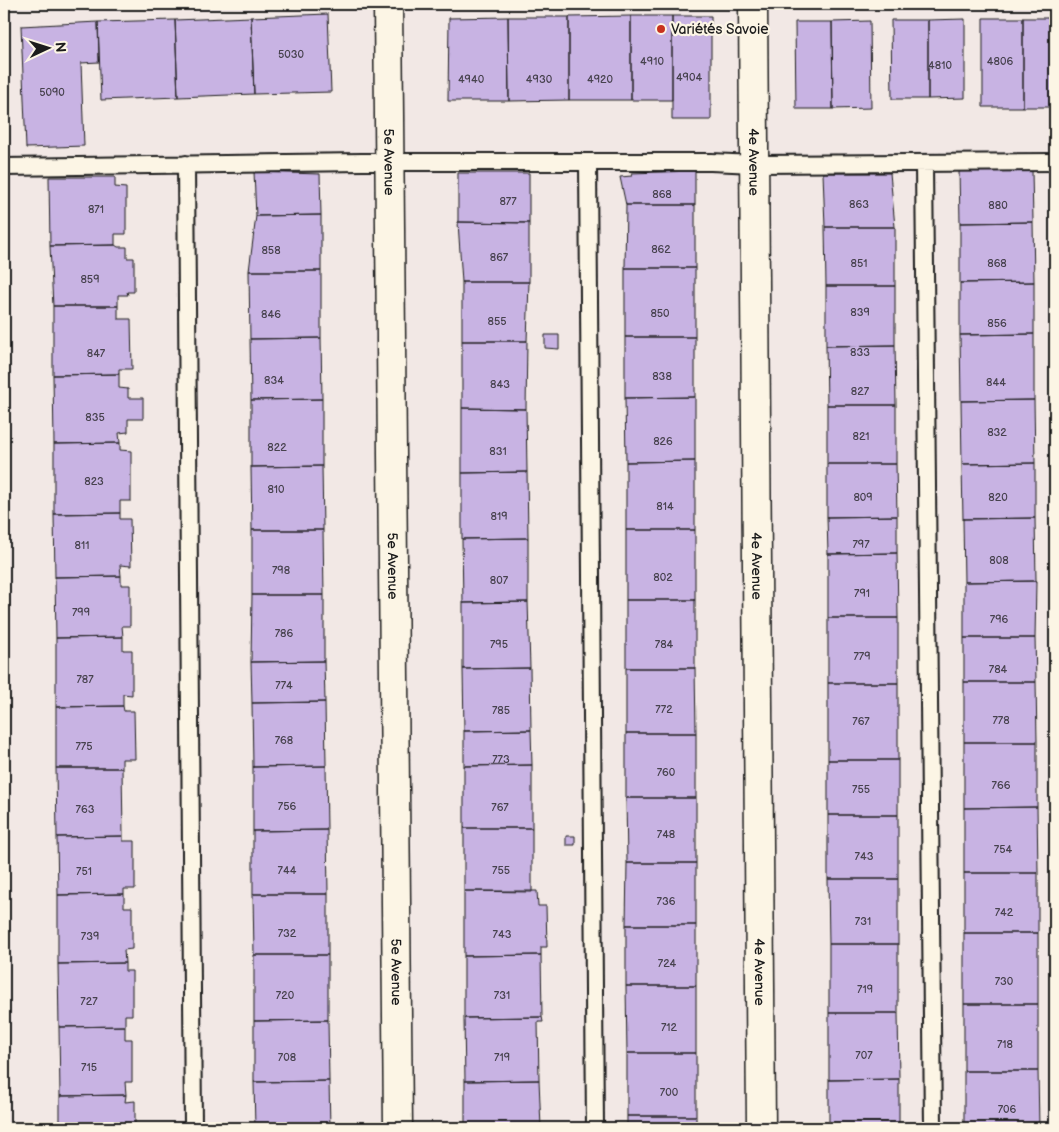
<svg xmlns="http://www.w3.org/2000/svg" width="1059" height="1132" font-family="'Balsamiq Sans',sans-serif">
<rect width="100%" height="100%" fill="#f2e8e5"/>
<filter id="ink" filterUnits="userSpaceOnUse"><feTurbulence type="fractalNoise" baseFrequency=".02" numOctaves="2"/><feDisplacementMap in="SourceGraphic" scale="10" xChannelSelector="R" yChannelSelector="G"/><feConvolveMatrix kernelMatrix="1 2 1 2 8 2 1 2 1" color-interpolation-filters="sRGB"/></filter>
<g filter="url(#ink)">
<path fill="#c8b3e3" stroke="#1c1c1c" d="M328,14L331,92L254,94L251,17Z
M631,16V100H569V17Z
M631,16H672V100H631Z
M672,16H711V120H672Z
M251,17L254,94L178,97L175,20Z
M508,17H569V100L509,101Z
M508,17L509,101H448L449,18Z
M983,18H1023V107H983Z
M1023,18H1055V107H1023Z
M965,19V98L928,99V20Z
M175,20L178,97L101,100L98,22Z
M891,20H928V99H892Z
M870,21L871,108L833,109L832,22Z
M98,22L99,62L81,63L84,146L26,148L21,26Z
M795,22H832L833,109H796Z
M959,169L1032,171L1033,222L960,223Z
M695,171V205H626L620,177L632,176L631,173Z
M254,172L320,174L321,215L256,216Z
M458,173H529V223L458,222Z
M823,173H890L895,227H825Z
M49,177H115V187L126,188V234H115V245L50,246Z
M626,205H695V268H625Z
M321,215V271H249L256,216Z
M458,222L529,223V282H462Z
M1033,222L1034,282L960,283V223Z
M825,227H895V286H826Z
M115,245L118,247H127V258H134V292H127L128,295H118V306H53L50,246Z
M625,268H695V337H625Z
M249,271H321V338L250,339Z
M462,282H529L527,341H462Z
M1034,282V334L960,335V283Z
M826,286H895V345L826,346Z
M53,306H118V319H131L132,369H119V374L53,375Z
M1034,334V400L961,401L960,335Z
M545,335H559V349L545,348Z
M625,337H695V397L625,398Z
M321,338L322,399L251,400L250,339Z
M462,341H527L526,409L462,408Z
M895,345L896,405H827L826,346Z
M119,374V388L128,389V398H143V419H128V432L119,433L120,443L54,444L53,375Z
M695,397V461L626,462L625,398Z
M322,399V466L251,467V400Z
M1034,400L1035,463L962,464L961,401Z
M827,405H896V464H827Z
M462,408L526,409L527,472L462,473Z
M120,443V450L131,451V501H120V513L54,514V444Z
M695,461V530H626V462Z
M1035,463V518L963,519L962,464Z
M827,464H896L897,516L827,517Z
M322,466L323,530H252L251,467Z
M527,472L528,538L462,539V473Z
M120,513V519H130L131,566L120,565L121,576L55,577L54,514Z
M897,516V553L828,554L827,517Z
M1035,518L1036,581L964,582L963,519Z
M252,530H323L324,595H252Z
M626,530H695V600H626Z
M528,538V602L463,603L462,539Z
M897,553L898,618H828V554Z
M121,576V585H130V626H122L123,637L56,638L55,577Z
M1036,581L1035,638H964V582Z
M252,595H324V661L251,662Z
M626,600H695V668H626Z
M528,602L530,668L463,669V603Z
M828,618H898V683H828Z
M123,637V650H132V695L123,694V706L56,707V638Z
M964,638H1035L1036,682H964Z
M324,661L325,702L252,703L251,662Z
M530,668L531,730L464,731L463,669Z
M626,668H695L696,733H626Z
M964,682H1036L1037,742H964Z
M828,683H898V760H828Z
M325,702L326,766L253,767L252,703Z
M123,706L124,711H134L135,759H122V768H56V707Z
M531,730L532,765L464,766V731Z
M626,733H696V798H626Z
M964,742H1037V807L964,808Z
M828,760H898V815H828Z
M532,765V828H464V766Z
M326,766L327,830L253,831V767Z
M56,768H122L123,836L57,837Z
M626,798H696V863H627Z
M1037,807L1038,873H964V808Z
M828,815H898V879H828Z
M464,828H532V892L464,891Z
M327,830L328,894H253V831Z
M123,836V841H135V889H124V894L58,895L57,837Z
M566,836H575V845H566Z
M627,863H696V925H626Z
M964,873H1038V933H964Z
M828,879H898V944H829Z
M464,891H537L538,906H546L547,947H541V955L464,956Z
M124,894V907H132V949L124,950L125,963L58,964V895Z
M253,894H328V955H254Z
M626,925H696V986H626Z
M964,933H1038V1004H964Z
M829,944H898V1013H829Z
M254,955H328V1020L254,1021Z
M541,955L542,1017L464,1018V956Z
M125,963V971H132V1015H125V1026L59,1027L58,964Z
M626,986H696V1053H627Z
M964,1004H1038V1071H964Z
M829,1013H898L899,1079L829,1080Z
M542,1017L543,1022H538L539,1080L465,1081L464,1018Z
M328,1020L329,1081L254,1082V1021Z
M125,1026V1039H132V1082H125L126,1095L60,1096L59,1027Z
M627,1053H696V1116H627Z
M964,1071H1038L1039,1128H964Z
M899,1079V1128H829V1080Z
M539,1080L541,1128H465V1081Z
M329,1081L330,1128H255L254,1082Z
M126,1095L125,1102L135,1101V1128H60V1096Z
M627,1116H696V1128H627Z"/>
<g fill="none" stroke-linecap="round" stroke-linejoin="round">
<defs>
<path id="service" d="M588,162L595,1128
M924,163L933,1128
M186,164L193,1128
M4,167L362,162H711L754,164L1055,162"/>
<g id="minor">
<path id="s1" d="M388,4L398,1128"/>
<path id="s2" d="M753,4L761,1128"/>
</g>
</defs>
<use href="#service" stroke="#1c1c1c" stroke-width="20"/>
<use href="#minor" stroke="#1c1c1c" stroke-width="31"/>
<use href="#service" stroke="#fcf5e5" stroke-width="16"/>
<use href="#minor" stroke="#fcf5e5" stroke-width="28"/>
</g>
</g>
<circle fill="#c8321e" stroke="#fcf5e5" stroke-width="2" cx="661" cy="29" r="5"/>
<g text-anchor="middle" stroke-width="4.5" stroke-linejoin="round" paint-order="stroke">
<g font-size="11" fill="#47424e">
<text x="291" y="58">5030</text>
<text x="652" y="65">4910</text>
<text x="1000" y="65">4806</text>
<text x="940" y="69">4810</text>
<text x="689" y="81">4904</text>
<text x="471" y="83">4940</text>
<text x="539" y="83">4930</text>
<text x="600" y="83">4920</text>
<text x="52" y="96">5090</text>
<text x="662" y="198">868</text>
<text x="508" y="205">877</text>
<text x="859" y="208">863</text>
<text x="998" y="209">880</text>
<text x="96" y="213">871</text>
<text x="661" y="253">862</text>
<text x="271" y="254">858</text>
<text x="499" y="261">867</text>
<text x="859" y="267">851</text>
<text x="997" y="267">868</text>
<text x="90" y="283">859</text>
<text x="860" y="316">839</text>
<text x="660" y="317">850</text>
<text x="271" y="318">846</text>
<text x="497" y="325">855</text>
<text x="997" y="327">856</text>
<text x="860" y="356">833</text>
<text x="96" y="357">847</text>
<text x="662" y="380">838</text>
<text x="274" y="384">834</text>
<text x="996" y="386">844</text>
<text x="500" y="388">843</text>
<text x="860" y="395">827</text>
<text x="95" y="421">835</text>
<text x="997" y="436">832</text>
<text x="861" y="440">821</text>
<text x="663" y="445">826</text>
<text x="277" y="451">822</text>
<text x="498" y="455">831</text>
<text x="94" y="485">823</text>
<text x="276" y="493">810</text>
<text x="863" y="501">809</text>
<text x="998" y="501">820</text>
<text x="665" y="510">814</text>
<text x="499" y="520">819</text>
<text x="861" y="548">797</text>
<text x="82" y="549">811</text>
<text x="999" y="564">808</text>
<text x="281" y="574">798</text>
<text x="663" y="581">802</text>
<text x="499" y="584">807</text>
<text x="862" y="597">791</text>
<text x="81" y="616">799</text>
<text x="999" y="623">796</text>
<text x="284" y="637">786</text>
<text x="499" y="648">795</text>
<text x="664" y="648">784</text>
<text x="862" y="660">779</text>
<text x="998" y="673">784</text>
<text x="85" y="683">787</text>
<text x="284" y="689">774</text>
<text x="664" y="713">772</text>
<text x="501" y="714">785</text>
<text x="1001" y="724">778</text>
<text x="861" y="725">767</text>
<text x="284" y="744">768</text>
<text x="84" y="750">775</text>
<text x="501" y="763">773</text>
<text x="666" y="776">760</text>
<text x="1001" y="789">766</text>
<text x="861" y="793">755</text>
<text x="287" y="810">756</text>
<text x="500" y="811">767</text>
<text x="85" y="813">763</text>
<text x="666" y="838">748</text>
<text x="1003" y="853">754</text>
<text x="864" y="860">743</text>
<text x="287" y="874">744</text>
<text x="501" y="874">755</text>
<text x="84" y="875">751</text>
<text x="666" y="905">736</text>
<text x="1004" y="916">742</text>
<text x="863" y="925">731</text>
<text x="287" y="937">732</text>
<text x="502" y="938">743</text>
<text x="90" y="940">739</text>
<text x="667" y="967">724</text>
<text x="1004" y="985">730</text>
<text x="865" y="993">719</text>
<text x="285" y="999">720</text>
<text x="502" y="999">731</text>
<text x="89" y="1005">727</text>
<text x="669" y="1031">712</text>
<text x="1005" y="1048">718</text>
<text x="864" y="1059">707</text>
<text x="287" y="1061">708</text>
<text x="502" y="1061">719</text>
<text x="89" y="1071">715</text>
<text x="669" y="1096">700</text>
<text x="1007" y="1113">706</text>
</g>
<g font-size="14" fill="#1c1c1c" stroke="#fcf5e5" text-anchor="start">
<text x="671" y="34">Variétés Savoie</text>
</g>
<g font-size="14" fill="#1c1c1c" stroke="#fcf5e5">
<text dy="5" stroke="none"><textPath href="#s1" startOffset="158">5e Avenue</textPath></text>
<text dy="5" stroke="none"><textPath href="#s2" startOffset="158">4e Avenue</textPath></text>
<text dy="5" stroke="none"><textPath href="#s1" startOffset="562">5e Avenue</textPath></text>
<text dy="5" stroke="none"><textPath href="#s2" startOffset="562">4e Avenue</textPath></text>
<text dy="5" stroke="none"><textPath href="#s1" startOffset="968">5e Avenue</textPath></text>
<text dy="5" stroke="none"><textPath href="#s2" startOffset="968">4e Avenue</textPath></text>
</g>
</g>
<rect width="1059" height="1132" fill="none" stroke="#fcf5e5" stroke-width="20"/>
<rect x="10" y="10" width="1039" height="1112" fill="none" stroke="#1c1c1c" stroke-width="2" filter="url(#ink)"/>
<g transform="translate(48 48) rotate(86)" stroke="#fcf5e5" stroke-width="4" paint-order="stroke">
<path d="M0-4L9 19L0 12L-9 19Z" fill="#1c1c1c"/>
<text y="-8" font-size="14" font-weight="bold" text-anchor="middle" fill="#1c1c1c">N</text>
</g>
</svg>
